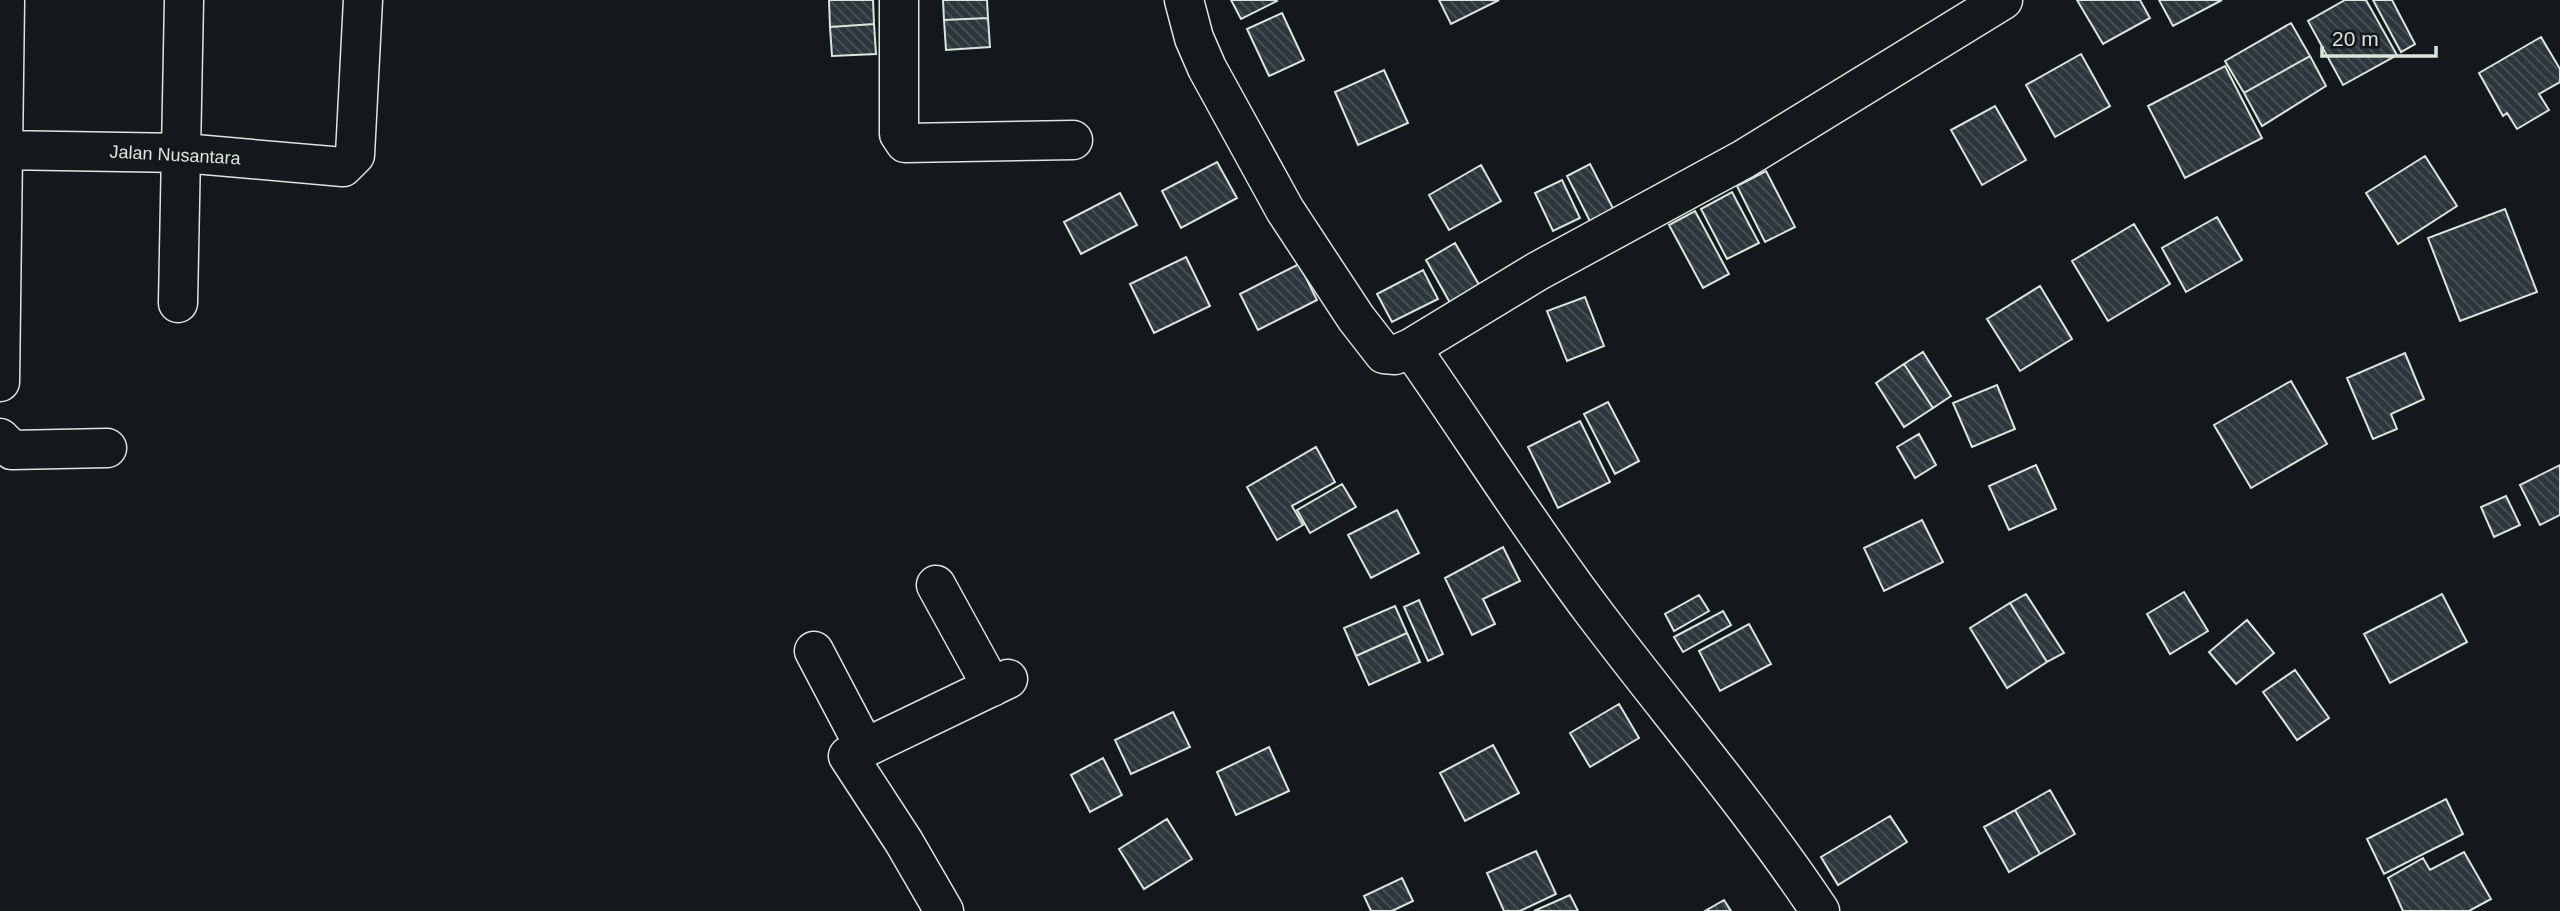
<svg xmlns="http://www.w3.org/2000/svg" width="2560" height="911" font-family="Arial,sans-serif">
<defs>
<pattern id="building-back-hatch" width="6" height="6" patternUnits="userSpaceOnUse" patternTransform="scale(1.75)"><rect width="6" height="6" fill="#2c363c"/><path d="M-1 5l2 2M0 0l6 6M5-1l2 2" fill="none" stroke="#4a5358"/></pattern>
</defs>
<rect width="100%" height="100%" fill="#14181c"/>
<path fill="url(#building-back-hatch)" stroke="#d8e6dc" stroke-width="2" d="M829,0H873L874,24L830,27Z
M943,0H987L988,18L944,20Z
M1231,0H1276L1277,1L1241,19Z
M1439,0H1499L1451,24Z
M2077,0H2140L2150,18L2103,44Z
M2159,0H2222L2173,26Z
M2345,0H2366L2397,55L2343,85L2308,21Z
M2373,0H2392L2415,44L2401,52Z
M1282,13L1304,60L1269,76L1247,29Z
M988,18L990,47L946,50L944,20Z
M2291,23L2310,56L2244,93L2225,61Z
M874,24L876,54L832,56L830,27Z
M2541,37L2560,69V82L2539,94L2549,110L2517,129L2507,113L2503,116L2479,73Z
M2081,54L2110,106L2055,137L2026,85Z
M2310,56L2326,86L2262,126L2244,93Z
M2225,66L2262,138L2185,178L2148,106Z
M1384,70L1408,123L1358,145L1335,92Z
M1995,106L2026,160L1982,185L1951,130Z
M2425,156L2457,206L2398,244L2366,193Z
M1217,162L1237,198L1181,228L1162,191Z
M1590,164L1617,216L1594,229L1567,176Z
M1481,165L1501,201L1449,230L1429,195Z
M1766,171L1795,227L1765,242L1737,186Z
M1562,180L1580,218L1553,231L1535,193Z
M1732,192L1759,243L1727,259L1701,209Z
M1120,193L1137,225L1081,254L1064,222Z
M2505,209L2537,292L2460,321L2428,238Z
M1695,211L1729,274L1703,288L1669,225Z
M2217,217L2242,260L2186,292L2162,248Z
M2134,224L2170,284L2108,321L2072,261Z
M1455,243L1482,290L1453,308L1426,260Z
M1186,257L1210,306L1154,333L1130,284Z
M1299,264L1317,300L1258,330L1240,294Z
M1423,270L1438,299L1392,322L1377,294Z
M2040,286L2072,339L2020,371L1987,319Z
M1585,297L1604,346L1567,361L1547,311Z
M1923,352L1951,396L1933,408L1904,364Z
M2405,353L2424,399L2391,414L2397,429L2373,439L2347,378Z
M1904,364L1933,408L1904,427L1876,383Z
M2291,381L2327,444L2251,488L2214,425Z
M1997,385L2015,429L1972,447L1953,403Z
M1608,402L1639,461L1615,474L1584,414Z
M1580,421L1610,482L1558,508L1528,447Z
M1919,434L1936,465L1915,478L1897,447Z
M1316,447L1335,482L1292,506L1303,525L1277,540L1247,487Z
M2036,465L2056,509L2009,530L1989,486Z
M2560,465V515L2540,525L2520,485Z
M1342,484L1356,507L1310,533L1297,510Z
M2506,496L2520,525L2494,537L2481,507Z
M1397,510L1419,553L1371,578L1348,535Z
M1922,520L1943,562L1884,591L1864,548Z
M1503,547L1520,581L1483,599L1495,624L1472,635L1445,578Z
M2184,592L2208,631L2170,654L2147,614Z
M2026,594L2064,653L2047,662L2010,603Z
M2442,594L2467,642L2390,683L2364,634Z
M1699,595L1709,611L1674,631L1665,614Z
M1419,600L1443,654L1428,661L1404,607Z
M2010,603L2047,662L2007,688L1970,628Z
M1395,606L1407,633L1356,656L1344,628Z
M1723,611L1731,625L1683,652L1674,637Z
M2247,620L2274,653L2236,684L2209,652Z
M1749,624L1771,664L1720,691L1699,651Z
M1407,633L1420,662L1369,685L1356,656Z
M2295,670L2329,718L2297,740L2263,692Z
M1619,704L1639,738L1590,767L1570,733Z
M1173,712L1190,747L1131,774L1115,740Z
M1493,745L1519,793L1465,821L1440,773Z
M1269,747L1289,791L1236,815L1217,772Z
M1103,758L1122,795L1090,812L1071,775Z
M2050,790L2075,834L2040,854L2015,810Z
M2446,799L2463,834L2384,874L2367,839Z
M2015,810L2040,854L2009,872L1984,827Z
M1890,816L1907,842L1838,885L1821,857Z
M1167,819L1192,859L1144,889L1119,849Z
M1536,851L1556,894L1520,911H1504L1487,873Z
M2464,852L2491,899L2469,911H2403L2388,878L2423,858L2430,870Z
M1402,878L1413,901L1392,911H1371L1364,896Z
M1570,895L1578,911H1534Z
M1724,900L1731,911H1705Z"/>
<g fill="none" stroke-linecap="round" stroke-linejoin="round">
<defs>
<path id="minor" d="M899,0V134L905,143L1073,140
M1184,0L1194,38L1207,68L1285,210L1356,318L1384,354L1395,355L1411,348C1472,435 1528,525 1592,610C1668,711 1750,806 1820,911
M0,150L183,153L343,167L355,155L363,0
M178,303L184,0
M1411,348L1538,271L1744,159L2003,0
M0,382L5,0
M0,438L12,450L107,448
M936,585L992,687
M814,651L865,748
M944,911L904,842L848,756L1008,679"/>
</defs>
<use href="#minor" stroke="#d8e6dc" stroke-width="41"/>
<use href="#minor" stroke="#14181c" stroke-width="38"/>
</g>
<g text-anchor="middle" stroke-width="5" stroke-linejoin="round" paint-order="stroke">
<g font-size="18" fill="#d8e6dc" stroke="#14181c">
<text transform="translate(175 155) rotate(3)" y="6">Jalan Nusantara</text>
</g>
</g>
<path d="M2322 46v10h114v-10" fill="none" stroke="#d8e6dc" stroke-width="3.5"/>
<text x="2332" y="46" font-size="21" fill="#d8e6dc" stroke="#14181c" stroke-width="5" paint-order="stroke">20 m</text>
</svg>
